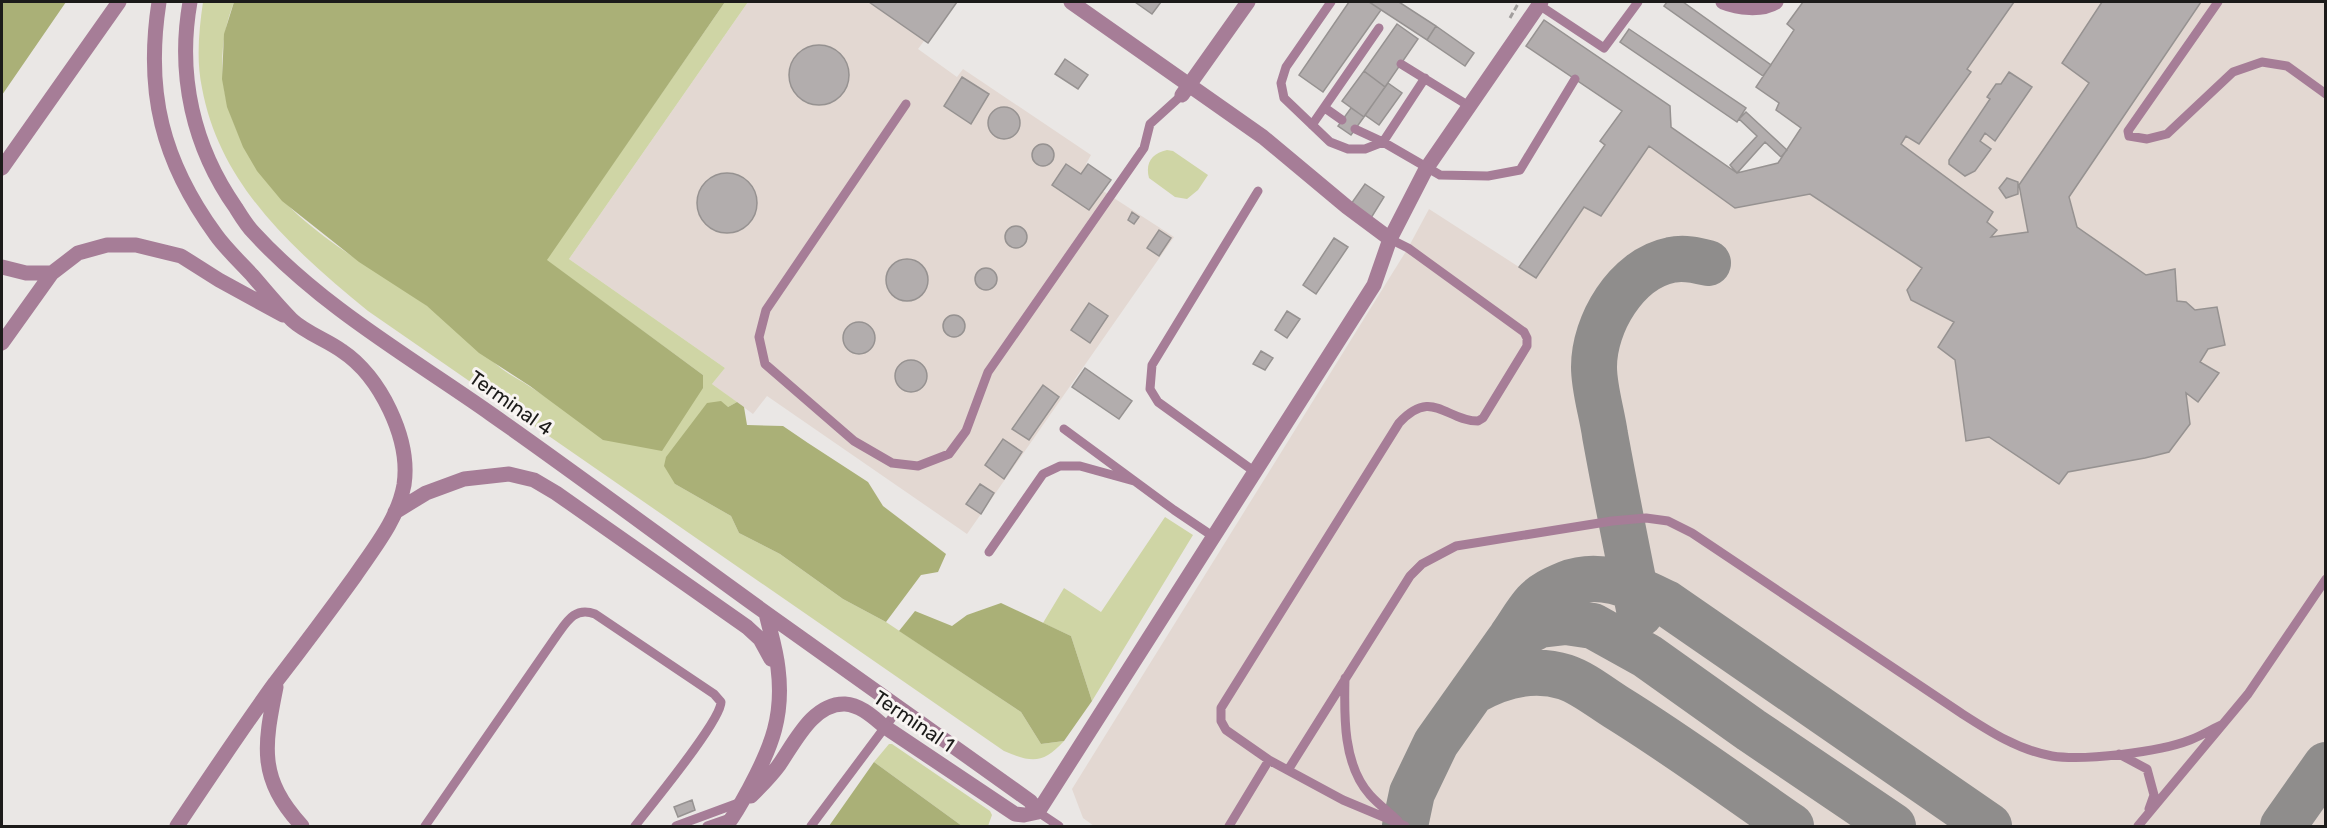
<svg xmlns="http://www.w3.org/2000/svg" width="2327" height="828" font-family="Rubik,sans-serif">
<rect width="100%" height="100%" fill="#eae7e5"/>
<path fill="#e3d8d2" d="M748,2H870L924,41L918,49L957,77L963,69L1091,155L1086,164L1111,180L1103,191L1174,237L967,534L767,396L753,414L712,384L725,368L569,259Z
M1803,2H2325V826H1094L1083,818L1072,789L1408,248L1429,209L1519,267L1604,146L1600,141L1622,111L1526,46L1544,20L1670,106L1672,127L1738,173L1778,163L1801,128L1776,110L1779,102L1756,87L1794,31L1788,24Z"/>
<path fill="#cfd5a5" d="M203,2H234C219,40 218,83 233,121C270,217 347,250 426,305C453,324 477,349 502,369C511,376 521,380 529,386C555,402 579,421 603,439L703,375L546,260L725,2H748L569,259L725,368L712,384L737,402L728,407L675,484L731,516L739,533L780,554L843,599L886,622L1021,712L1041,744L1064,741C1043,764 1032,763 1004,751L368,311C295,251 220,186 202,88C196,60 199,30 203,2Z
M1167,150L1173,151L1208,175L1198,190L1187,199L1175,197L1149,178C1145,163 1152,153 1167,150Z
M1165,517L1193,535L1092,701L1071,636L1043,623L1064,588L1101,612Z
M889,744H892L990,811L992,815L988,826H962L874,762Z"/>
<path fill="#aab077" d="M2,2H66L2,95Z
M234,2H725L547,260L703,375V388L662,451L603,440L530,386L479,353L427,306L359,262L282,201L257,171L243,147L227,107L222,79L224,34Z
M721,401L728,407L737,402L744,407L747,425L783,426L808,443L868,482L883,506L946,554L938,572L921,575L886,622L843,599L780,554L739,533L731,516L675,484L664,466L666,457L707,403Z
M1001,603L1071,636L1092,701L1064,741L1041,744L1021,712L899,631L915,611L952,626L967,615Z
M874,762L962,826H829Z"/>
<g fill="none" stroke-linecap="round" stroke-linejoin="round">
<path stroke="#8f8d8c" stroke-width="46" d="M1640,614C1628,555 1616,495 1605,435C1602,413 1594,389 1594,367C1594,324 1626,269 1671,260C1684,257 1696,260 1708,263
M1511,637C1519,626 1526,613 1535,603C1543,594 1554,589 1566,584C1602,570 1633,587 1666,603L1989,826
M1472,692C1500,676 1533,667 1565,677C1583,683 1600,697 1616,707C1676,744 1733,786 1791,826
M1405,826L1412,793L1436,743L1509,640L1540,625L1566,622L1593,626L1647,656L1751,730L1893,826
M2283,826L2326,765"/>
</g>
<path fill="#b2adad" stroke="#969291" stroke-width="1.5" d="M869,2H957L928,43Z
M1135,2H1161L1152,14Z
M1349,2H1369L1381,10L1323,92L1299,75Z
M1369,2H1399L1436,26L1427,40Z
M1667,2H1683L1771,65L1763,76L1664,6Z
M1803,2H2014L1967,69L1971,72L1919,144L1906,136L1901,144L1993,212L1987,222L1997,230L1991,237L2028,232L2019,185L2089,83L2062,63L2102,2H2201L2069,197L2077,227L2146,275L2175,269L2177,301L2186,302L2195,310L2217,307L2225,345L2208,349L2200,362L2219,373L2198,402L2186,393L2190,424L2169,452L2145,458L2068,472L2059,484L1989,437L1966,441L1955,360L1938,347L1954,322L1911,300L1907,290L1922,268L1810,194L1735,208L1649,146L1601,216L1584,207L1536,278L1519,267L1605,145L1600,141L1622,111L1526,46L1544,20L1670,106L1671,127L1737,173L1778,163L1801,128L1776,110L1779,103L1756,87L1794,30L1787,24Z
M1397,24L1418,39L1385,87L1364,71Z
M1436,26L1474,53L1465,66L1427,40Z
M1629,29L1746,108L1737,122L1620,42Z
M789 75a30 30 0 1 1 60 0a30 30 0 1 1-60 0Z
M1065,59L1088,75L1078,89L1055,74Z
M1364,71L1385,87L1364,117L1342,101Z
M2009,72L2032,87L1995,141L1985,133L1980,141L1991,149L1975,171L1965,176L1949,164V160L1990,99L1987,97L1996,84H2001Z
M962,77L989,94L971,124L944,106Z
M1388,83L1402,93L1379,125L1365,115Z
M988 123a16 16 0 1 1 32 0a16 16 0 1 1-32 0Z
M1351,108L1364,117L1351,135L1338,126Z
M1746,112L1787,150L1781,157L1765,142L1737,173L1730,165L1757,136L1739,119Z
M1032 155a11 11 0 1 1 22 0a11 11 0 1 1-22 0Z
M1066,164L1081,174L1088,164L1111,180L1089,210L1052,185Z
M697 203a30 30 0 1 1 60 0a30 30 0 1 1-60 0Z
M2007,178L2018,182V194L2006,198L1999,188Z
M1365,184L1384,197L1371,218L1351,204Z
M1132,212L1139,217L1134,224L1128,220Z
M1005 237a11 11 0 1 1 22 0a11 11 0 1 1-22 0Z
M1159,230L1171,238L1159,256L1147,248Z
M1334,238L1348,247L1316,294L1303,285Z
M886 280a21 21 0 1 1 42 0a21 21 0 1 1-42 0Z
M975 279a11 11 0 1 1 22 0a11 11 0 1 1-22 0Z
M1089,303L1108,316L1090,343L1071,330Z
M1287,311L1300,319L1287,338L1275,330Z
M943 326a11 11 0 1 1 22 0a11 11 0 1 1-22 0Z
M843 338a16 16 0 1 1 32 0a16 16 0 1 1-32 0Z
M1261,351L1273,358L1265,370L1253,364Z
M895 376a16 16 0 1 1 32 0a16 16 0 1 1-32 0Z
M1085,368L1132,401L1119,419L1072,387Z
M1043,385L1059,397L1029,440L1012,429Z
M1003,439L1022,452L1004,479L985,465Z
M980,484L994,493L981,514L966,504Z
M692,800L695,810L678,817L674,807Z"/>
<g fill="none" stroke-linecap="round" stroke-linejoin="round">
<path stroke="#a19e9d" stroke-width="3" stroke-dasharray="6 3" stroke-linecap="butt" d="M1510,18L1519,2"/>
<path stroke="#a67d97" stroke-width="9" d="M1331,2L1286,67L1281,83L1284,98L1330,142L1348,149H1365L1383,142L1425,78
M2218,2L2128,131L2129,136L2147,139L2167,134L2233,72L2262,62L2287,66L2326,94
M1539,5L1604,48L1638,2
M1401,64L1469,106
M906,104L766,310L759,337L765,364L854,441L892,463L918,466L949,454L966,431L988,372L1144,148L1150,124L1182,95
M1325,108L1342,120
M1312,125L1379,28
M1355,129L1383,142L1440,175L1488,176L1520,170L1575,79
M1390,239L1408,248L1524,332L1527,338V346L1483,418L1478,421C1446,421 1432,387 1399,423L1221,708V721L1226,730L1269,760L1343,800L1405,826
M1064,429L1174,510L1214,537
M1255,472L1158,402L1150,389L1152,365L1258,191
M989,552L1043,474L1060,466H1080L1134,481
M1345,678C1344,716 1343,765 1370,795C1379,805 1389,812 1398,821
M2119,754L2147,769L2154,795L2149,809
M1288,770L1410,576L1422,564L1456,546L1612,521L1646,518L1668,521L1692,533L1961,713C1989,731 2018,750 2052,756C2084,761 2159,752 2190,740C2201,736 2212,729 2223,724
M1038,812L1059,826
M425,826L555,638C566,623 574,606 595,614L714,694L721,702C721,721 651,805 635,826
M676,826L741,802
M707,826L730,818
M811,826L900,707
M1229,826L1269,760
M2138,826L2248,694L2326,579"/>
<path stroke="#a67d97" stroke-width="15" d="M159,2C145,92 162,161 216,235C226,249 240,262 252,275C265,290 278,306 292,320C306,333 327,340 342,351C380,376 411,439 404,485C398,519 374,548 355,576C329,612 302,648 275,683C241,730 209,778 177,826
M190,2C177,75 193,147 236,208C241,216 247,226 254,233C322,307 410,357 491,414C584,479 674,547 766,613C770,631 776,649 778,668C784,715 772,746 750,787C743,800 736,814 726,826
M1071,2L1263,137L1347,207L1390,239
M1723,2C1738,8 1761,11 1776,2
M1182,95L1248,2
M2,168L119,2
M2,267L26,273H52
M2,343L52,273L78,253L107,245H136L181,256L219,280L283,315
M395,512L426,493L464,479L509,474L534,480L556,493L747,627L760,639L771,659
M276,687C264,747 258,778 302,826
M751,796C761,786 771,776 779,765C795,742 813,703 845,704C861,705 874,718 885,727L1015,814L1024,815L1038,812L1030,801L766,613
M1038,812L1374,285L1390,239L1426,169L1541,2"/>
</g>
<g text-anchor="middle" stroke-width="6" stroke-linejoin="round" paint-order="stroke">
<g font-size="20" fill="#1c1b1a" stroke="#f8f4f2">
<text transform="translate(511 403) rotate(35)" y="7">Terminal 4</text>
<text transform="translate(914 721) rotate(34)" y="7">Terminal 1</text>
</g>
</g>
<rect width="2327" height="828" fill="none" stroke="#1c1b1a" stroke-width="6"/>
</svg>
